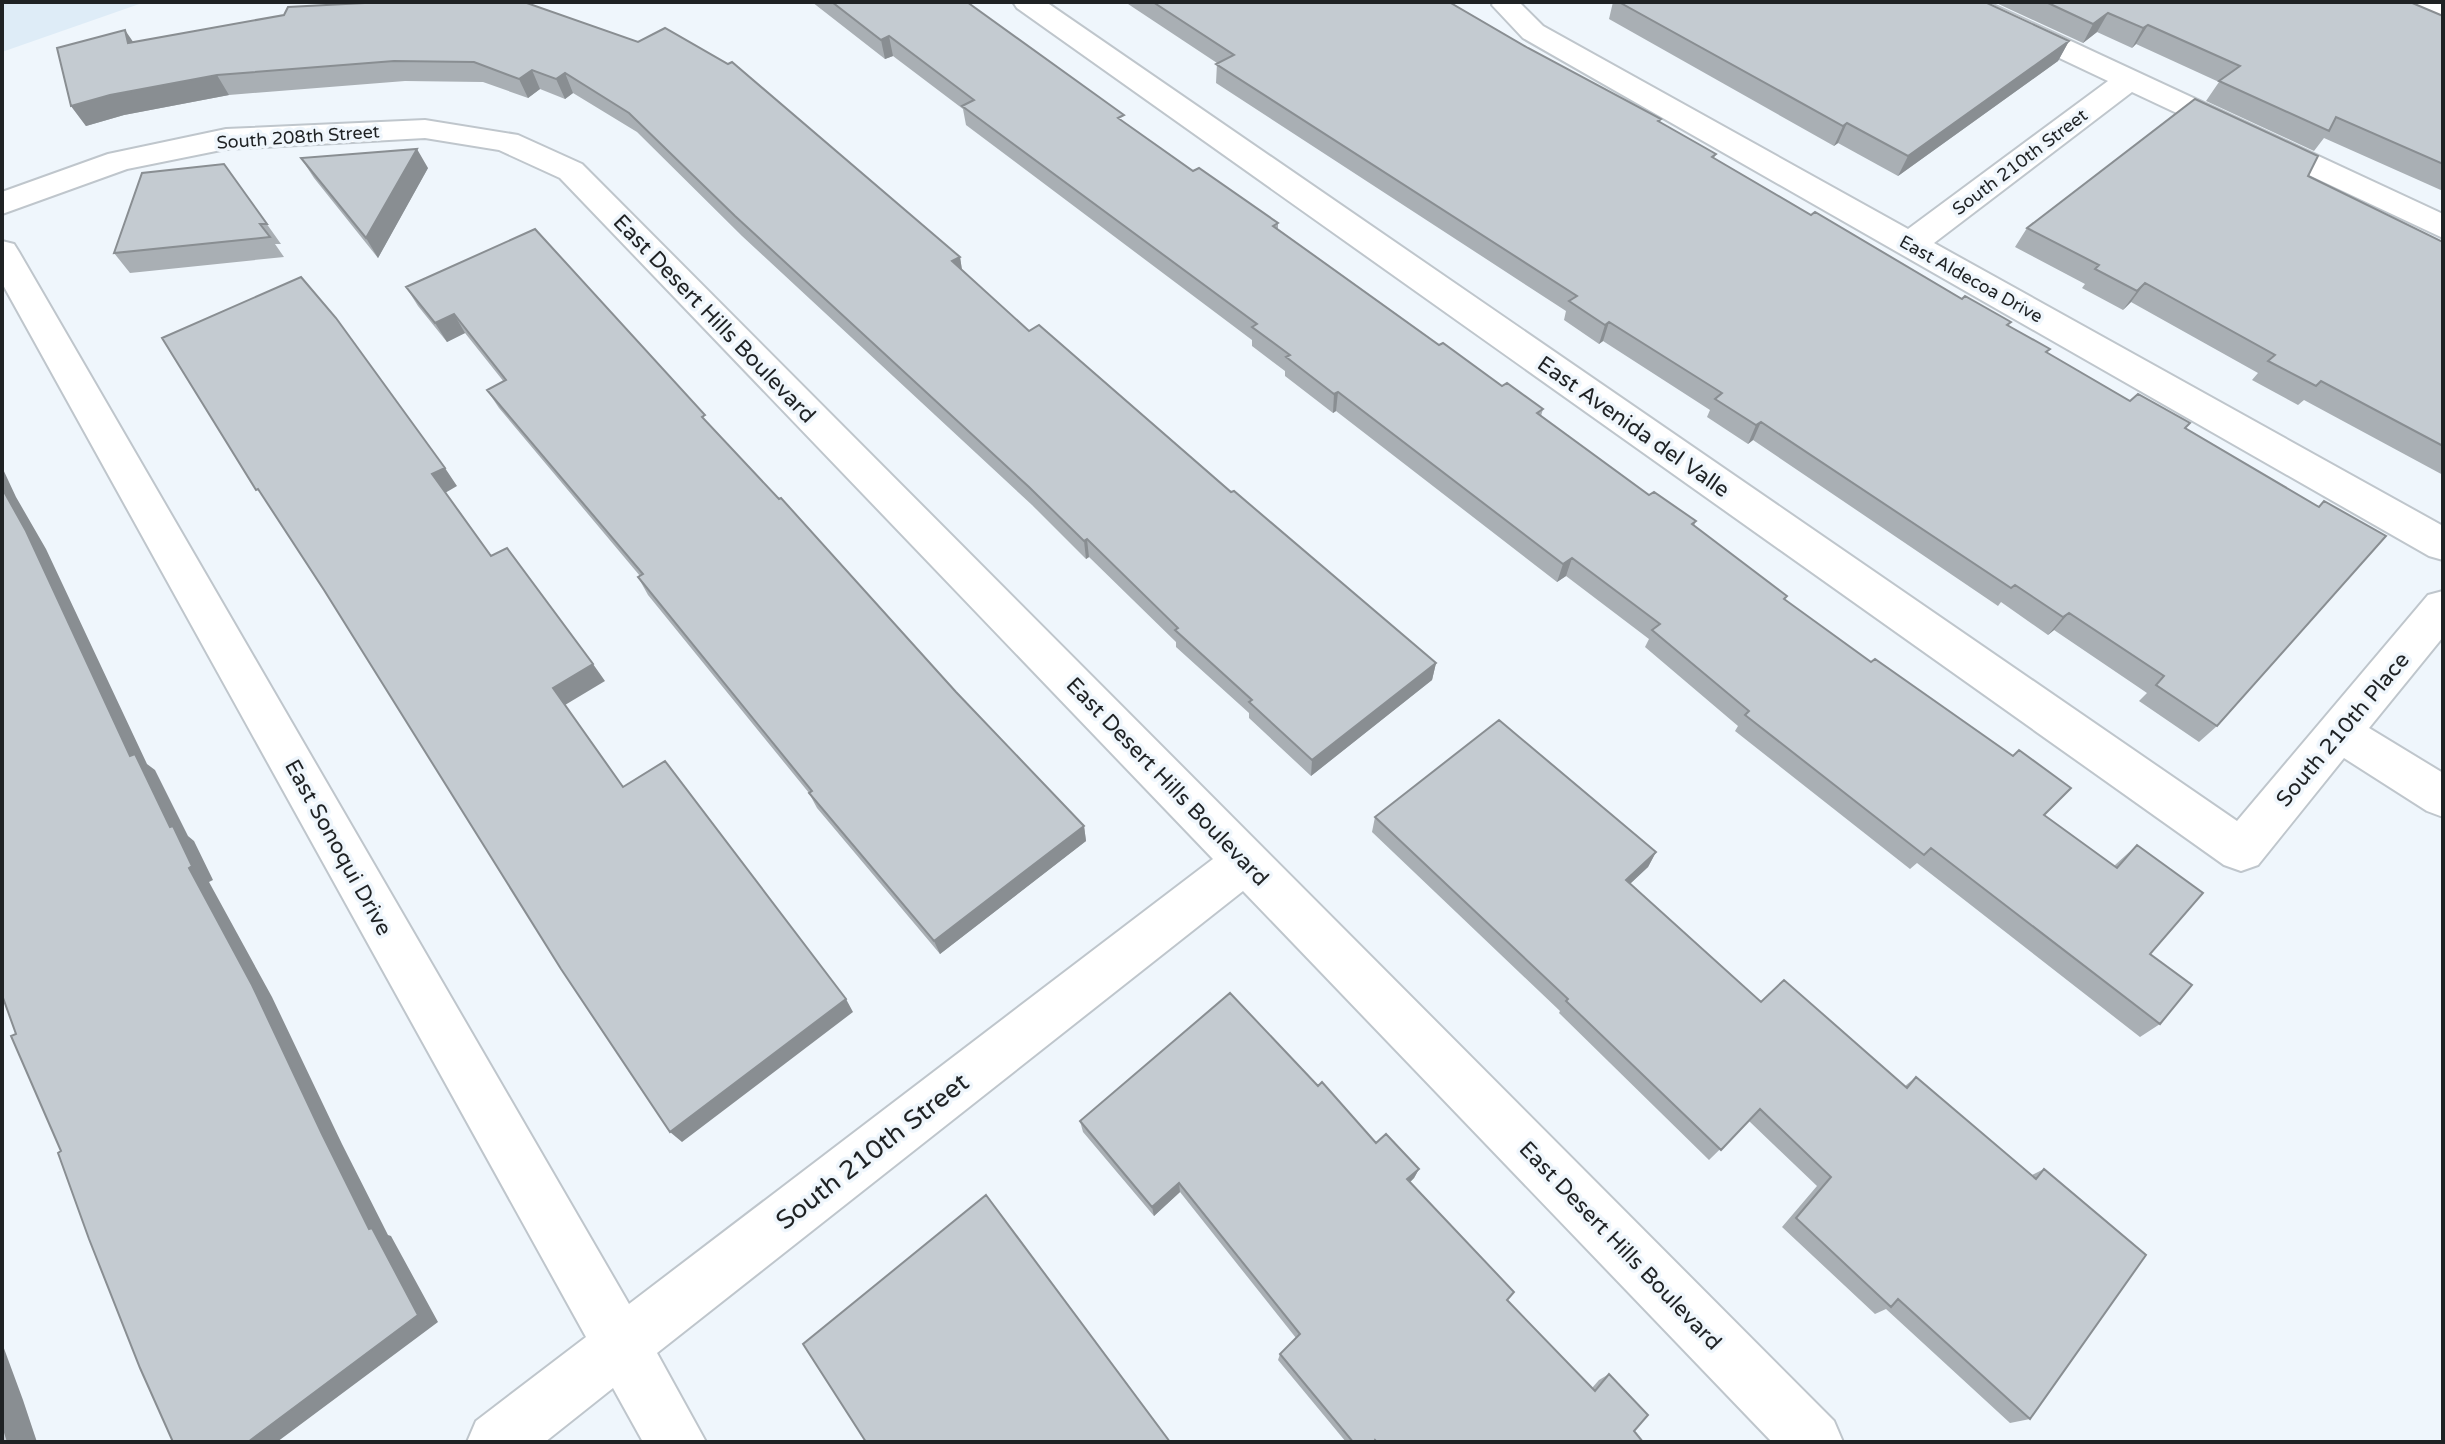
<svg xmlns="http://www.w3.org/2000/svg" width="2445" height="1444" font-family="'Varela Round',sans-serif">
<rect width="100%" height="100%" fill="#eff6fc"/>
<path fill="#deecf7" d="M2,2H145L2,52Z"/>
<g fill="none" stroke-linecap="round" stroke-linejoin="round">
<defs>
<path id="minor" d="M1013,2H1046L2237,821L2428,595L2443,591V637L2369,728L2443,773V817L2427,811L2344,758L2258,865L2241,871L2224,865L1017,8Z
M1494,2H1519L1543,26L1908,229L2108,81L1954,8L1950,2H1987L2443,214V238L2132,92L1934,243L2443,526V560L2429,556L1523,38L1492,5Z
M2400,2L2443,4V23L2404,8Z
M425,120L518,135L582,164L1834,1421L1843,1442H1772L1243,891L657,1353L706,1442H643L613,1388L545,1442H467L476,1421L586,1337L2,283V241L14,244L19,252L629,1304L1213,859L560,178L499,150L425,138L226,149L127,169L2,214V192L108,154L226,129Z"/>
</defs>
<use href="#minor" stroke="#bfc6cc" stroke-width="4"/>
<use href="#minor" fill="#fff" fill-rule="evenodd"/>
</g>
<path fill="#a9afb4" d="M524,2L960,257L962,270L1029,331L1231,492L1436,663L1432,680L1311,776L1249,718V713L1176,647V642L1089,557L1086,559L1032,505L742,236L637,132L573,93L565,99L540,89L528,98L483,82L405,81L229,95L124,115L86,126L71,106L133,42Z
M812,2H967L1125,123L1193,171L1278,223V230L1439,345L1502,386L1543,409L1541,416L1649,495L1696,521L1694,526L2044,815L2114,866L2137,845L2150,954L2160,1024L2140,1037L1917,863L1910,869L1735,731L1738,726L1645,647L1649,639L1566,576L1557,582L1336,411L1333,413L1285,376V371L1252,346V340L966,125L963,109L893,56L885,59Z
M1125,2H1449L1528,48L1661,119L1660,122L1716,154L1714,158L1811,215L2008,325L2047,353L2130,401L2186,429L2217,726L2199,742L2139,701L2147,693L2054,630L2048,635L2001,602L1998,606L1753,440L1748,444L1707,417L1710,410L1603,341L1599,344L1564,320L1566,311L1216,83L1217,63Z
M1613,2H1985L2069,41L2058,61L1898,176L1838,143L1834,146L1609,19Z
M1994,2H2410L2443,16V191L2324,138L2314,151L2206,101L2219,82L2136,44L2132,48L2097,32L2083,43Z
M301,158L428,168L378,258L314,178Z
M224,164L281,244H275L284,257L130,273L114,253Z
M2308,176L2443,242V475L2304,400L2298,405L2252,380L2258,373L2131,302L2123,310L2082,288L2085,284L2015,247L2027,228Z
M406,287L709,425L956,692L1084,826L1086,841L940,954L817,808L809,793L648,595L638,577L640,576L499,408L487,390L504,382L465,333L447,342L418,306Z
M1375,817L1656,852L1648,867L1630,884L1761,1002L1905,1086L1916,1077L2032,1175L2044,1169L2030,1419L2010,1423L1886,1309L1875,1314L1782,1227L1817,1186L1749,1121L1709,1160L1559,1013L1560,1011L1372,832Z
M1318,1086L1376,1143L1419,1169L1414,1178L1410,1182L1507,1300L1592,1388L1599,1380L1609,1374L1634,1431L1643,1442H1346L1278,1360L1280,1354L1296,1338L1180,1192L1154,1216L1083,1132L1080,1121Z"/>
<path fill="#898e92" d="M2108,13L2097,32L2083,43L2093,24Z
M2148,25L2136,44L2132,48L2143,28Z
M125,30L138,49L128,43Z
M889,36L893,56L885,59L881,40Z
M2069,41L2058,61L1898,176L1908,156Z
M532,70L540,89L528,98L519,79Z
M565,73L573,93L565,99L556,79Z
M217,75L229,95L124,115L86,126L71,106L110,95Z
M1847,123L1838,143L1834,146L1843,126Z
M417,149L428,168L378,258L366,238Z
M960,257L963,277L952,261Z
M2145,283L2131,302L2123,310L2137,291Z
M454,314L465,333L447,342L435,323Z
M1609,322L1603,341L1599,344L1605,325Z
M1338,392L1336,411L1333,413L1334,394Z
M1761,422L1753,440L1748,444L1756,425Z
M2,467L16,497L46,549L147,764L155,770L188,836L194,841L213,880L209,882L272,997L342,1144L388,1235L391,1236L438,1322L277,1442H248L369,1229L189,868L170,827L130,756L2,488Z
M445,468L457,486L445,493L432,474Z
M1087,539L1089,557L1086,559L1084,541Z
M1572,558L1566,576L1557,582L1563,564Z
M2069,613L2054,630L2048,635L2063,617Z
M1436,663L1432,680L1311,776L1312,760Z
M593,664L605,681L565,705L553,688Z
M1084,826L1086,841L940,954L934,941Z
M1656,852L1648,867L1618,895L1626,880Z
M846,999L853,1012L682,1142L670,1132Z
M1419,1169L1414,1178L1403,1189L1407,1179Z
M1179,1183L1180,1192L1154,1216L1152,1207Z
M2,1343L23,1400L37,1442H8L2,1423Z"/>
<path fill="#c4cbd1" stroke="#898e92" stroke-width="2" d="M384,2H524L638,42L665,28L728,64L732,62L960,257L952,261L1029,331L1039,325L1231,492L1234,491L1436,663L1312,760L1249,702L1252,700L1175,630L1178,628L1087,539L1084,541L1029,487L735,216L629,113L565,73L556,79L532,70L519,79L474,62L394,61L217,75L110,95L71,106L57,48L125,30L128,43L284,15L288,7Z
M832,2H967L1124,115L1118,118L1193,171L1199,168L1278,223L1273,226L1439,345L1443,343L1502,386L1507,383L1543,409L1537,413L1649,495L1654,492L1696,521L1692,524L1787,596L1784,599L1871,662L1875,659L2013,756L2019,750L2071,788L2044,815L2117,868L2137,845L2203,893L2150,954L2192,985L2160,1024L1931,848L1924,855L1745,715L1749,711L1652,630L1660,624L1572,558L1563,564L1338,392L1334,394L1286,357L1290,355L1252,327L1257,324L962,106L974,100L889,36L881,40Z
M1153,2H1449L1528,48L1661,119L1658,121L1716,154L1712,157L1811,215L1815,212L1962,299L1965,296L2011,322L2007,325L2050,349L2046,352L2130,401L2138,394L2190,423L2185,428L2319,507L2324,501L2386,536L2217,726L2156,685L2164,676L2069,613L2063,617L2015,585L2011,588L1761,422L1756,425L1715,399L1722,393L1609,322L1605,325L1569,301L1577,296L1216,64L1234,55Z
M1619,2H1985L2069,41L1908,156L1847,123L1843,126Z
M2046,2H2410L2443,16V164L2336,117L2329,131L2219,81L2240,66L2148,25L2143,28L2108,13L2093,24Z
M2195,99L2318,156L2308,176L2443,242V446L2321,381L2316,386L2268,361L2275,355L2145,283L2137,291L2095,269L2099,265L2027,228Z
M417,149L366,238L301,158Z
M224,164L267,224H260L270,237L114,253L142,173Z
M535,229L705,415L702,417L779,499L781,498L956,692L1084,826L934,941L809,793L812,791L638,577L643,574L487,390L506,380L454,314L435,323L406,287Z
M301,277L336,318L445,468L432,474L491,556L507,548L593,664L553,688L623,787L665,761L846,999L670,1132L561,969L324,590L258,489L256,490L162,338Z
M2,488L26,531L130,756L135,754L170,827L173,826L192,866L189,868L252,985L322,1134L369,1229L372,1228L418,1315L248,1442H173L140,1368L89,1239L58,1153L61,1151L11,1036L16,1034L2,995Z
M1499,720L1656,852L1626,880L1761,1002L1784,980L1907,1088L1916,1077L2036,1179L2044,1169L2146,1255L2030,1419L1898,1299L1891,1307L1796,1218L1831,1177L1760,1109L1721,1150L1566,1001L1568,999L1375,817Z
M1230,993L1318,1086L1322,1082L1376,1143L1386,1134L1419,1169L1407,1179L1514,1292L1507,1300L1595,1391L1609,1374L1648,1415L1634,1431L1643,1442H1377L1375,1440L1374,1442H1353L1280,1354L1300,1334L1179,1183L1152,1207L1080,1121Z
M986,1195L1170,1442H866L803,1344Z
M2,1423L8,1442H2Z"/>
<g text-anchor="middle" stroke-width="7" stroke-linejoin="round" paint-order="stroke">
<g font-size="18" fill="#1f2224" stroke="#eff6fc">
<text transform="translate(298 137) rotate(-4)" y="6">South 208th Street</text>
<text transform="translate(2020 162) rotate(-37)" y="6">South 210th Street</text>
<text transform="translate(1971 279) rotate(29)" y="6">East Aldecoa Drive</text>
</g>
<g font-size="22" fill="#1f2224" stroke="#eff6fc">
<text transform="translate(715 318) rotate(46)" y="8">East Desert Hills Boulevard</text>
<text transform="translate(1634 426) rotate(35)" y="8">East Avenida del Valle</text>
<text transform="translate(2342 729) rotate(-50)" y="8">South 210th Place</text>
<text transform="translate(1168 781) rotate(46)" y="8">East Desert Hills Boulevard</text>
<text transform="translate(339 847) rotate(61)" y="8">East Sonoqui Drive</text>
<text transform="translate(1621 1245) rotate(46)" y="8">East Desert Hills Boulevard</text>
</g>
<g font-size="26" fill="#1f2224" stroke="#eff6fc">
<text transform="translate(872 1151) rotate(-38)" y="9">South 210th Street</text>
</g>
</g>
<rect width="2445" height="1444" fill="none" stroke="#1f2224" stroke-width="8"/>
</svg>
